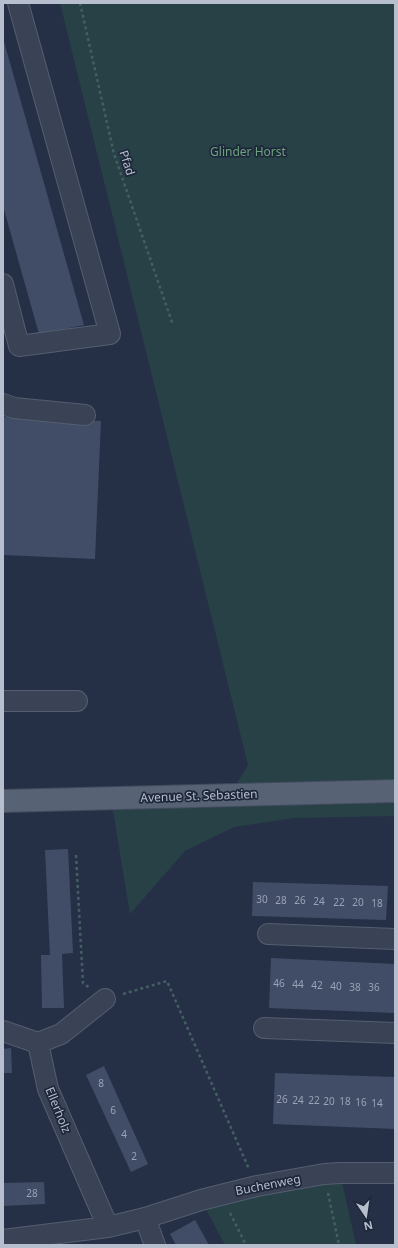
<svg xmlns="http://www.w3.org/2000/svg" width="398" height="1248" font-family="'Noto Sans',sans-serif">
<rect width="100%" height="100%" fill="#253046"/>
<path fill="#274147" d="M60,3H395V816L294,818L234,827L185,851L130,914L111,799L231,793L248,765Z
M340,1173L356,1245H225L201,1200Z"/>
<path fill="#414d67" d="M3,38L84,325L39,334L3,206Z
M3,417L101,421L95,559L3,555Z
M68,849L73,953L62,954L64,1008H42L41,955H50L45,850Z
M253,882L388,886L386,920L252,916Z
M271,958L395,964V1013L269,1008Z
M11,1048L12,1073H3V1049Z
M104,1066L148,1164L131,1172L86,1075Z
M275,1073L395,1077V1129L273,1124Z
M44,1182L45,1204L3,1206V1183Z
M195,1220L209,1245H176L170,1234Z"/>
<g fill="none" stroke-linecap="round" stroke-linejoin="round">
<defs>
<path id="minor" d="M3,284L19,346L110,334L18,3
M3,404L14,408L85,415
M3,701H77
M268,934L395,939
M105,999L61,1034L38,1043L48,1089L108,1227
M264,1028L395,1033
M3,1031L38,1043
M145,1218L155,1245
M3,1240L108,1227L145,1218L201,1200L257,1186L324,1174L340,1173H395"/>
<path id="major" d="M3,801L395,791"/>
</defs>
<use href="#minor" stroke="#555e70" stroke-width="22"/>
<use href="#major" stroke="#434c5f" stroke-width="24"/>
<path stroke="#455e63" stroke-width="2.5" stroke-dasharray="3 3" stroke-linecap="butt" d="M80,3L114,154L173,325
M76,855L83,983L90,988
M123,994L167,981L249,1169
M328,1193L339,1245
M230,1213L246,1245"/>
<use href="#minor" stroke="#3a4355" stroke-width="20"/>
<use href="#major" stroke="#586275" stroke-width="22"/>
</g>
<g text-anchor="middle" stroke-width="3.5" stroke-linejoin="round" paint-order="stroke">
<g font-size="10" fill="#9aa2b5">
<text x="262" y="903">30</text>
<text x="281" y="904">28</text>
<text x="300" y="904">26</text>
<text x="319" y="905">24</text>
<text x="339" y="906">22</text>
<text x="358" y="906">20</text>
<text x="377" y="907">18</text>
<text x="279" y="987">46</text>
<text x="298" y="988">44</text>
<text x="317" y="989">42</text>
<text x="336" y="990">40</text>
<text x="355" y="991">38</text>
<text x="374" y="991">36</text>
<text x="101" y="1087">8</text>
<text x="282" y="1103">26</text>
<text x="298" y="1104">24</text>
<text x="314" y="1104">22</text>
<text x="329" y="1105">20</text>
<text x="345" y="1105">18</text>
<text x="361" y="1106">16</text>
<text x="377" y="1107">14</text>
<text x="113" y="1114">6</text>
<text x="124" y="1138">4</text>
<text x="134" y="1160">2</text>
<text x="32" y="1197">28</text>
</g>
<g font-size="12" fill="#6ca27d" stroke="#1e283b">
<text x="248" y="156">Glinder Horst</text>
</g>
<g font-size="12" fill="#b7bfcf" stroke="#1e283b">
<text transform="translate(127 163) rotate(72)" y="4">Pfad</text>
<text transform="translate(199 796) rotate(-2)" y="4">Avenue St. Sebastien</text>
<text transform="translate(58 1110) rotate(68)" y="4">Ellerholz</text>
<text transform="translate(268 1185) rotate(-11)" y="4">Buchenweg</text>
</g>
</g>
<rect width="398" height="1248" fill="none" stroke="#b7bfcf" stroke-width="8"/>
<g transform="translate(366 1216) rotate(167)" stroke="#1e283b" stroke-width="3" paint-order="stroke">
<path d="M0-3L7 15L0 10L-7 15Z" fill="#b7bfcf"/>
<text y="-6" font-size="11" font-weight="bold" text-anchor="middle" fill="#b7bfcf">N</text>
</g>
</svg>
